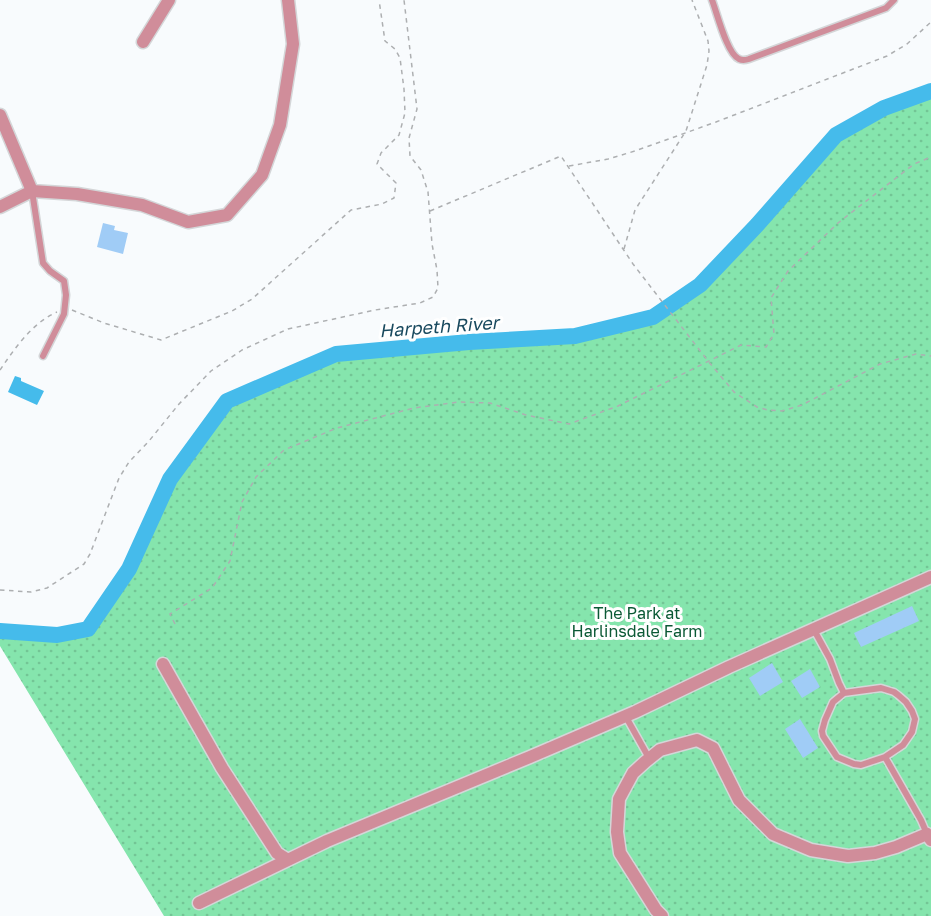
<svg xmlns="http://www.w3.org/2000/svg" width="931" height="916" font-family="'Golos Text',sans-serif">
<defs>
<pattern id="park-dots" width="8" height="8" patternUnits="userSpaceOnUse" patternTransform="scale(1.5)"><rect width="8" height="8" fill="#85e5ad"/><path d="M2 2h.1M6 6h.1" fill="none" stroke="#73c595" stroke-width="1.8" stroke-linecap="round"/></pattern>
</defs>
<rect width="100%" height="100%" fill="#f8fbfd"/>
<path fill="url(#park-dots)" d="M931,91V916H164L0,646V631L57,635L88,629L129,569L170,479L227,401L336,354L469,342L575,336L653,317L700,285L757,225L836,135L884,108Z"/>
<path fill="#45bbeb" d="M15,376L21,378V381L44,391L37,405L8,392Z"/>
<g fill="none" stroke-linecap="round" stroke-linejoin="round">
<path stroke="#45bbeb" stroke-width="16" d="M0,631L57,635L88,629L129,569L170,479L227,401L336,354L469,342L575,336L653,317L700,285L757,225L836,135L884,108L931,91"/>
</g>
<path fill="#a0ccf6" d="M103,223L115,226L114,230L128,233L123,254L97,247Z
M912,606L919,621L861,647L854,633Z
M772,663L783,682L760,696L749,678Z
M810,669L820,687L802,698L791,681Z
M800,719L818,748L803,758L785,729Z"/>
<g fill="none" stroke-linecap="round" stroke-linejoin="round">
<defs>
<path id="service" d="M712,0C717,13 727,54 739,59C743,61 746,60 749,59L886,8L894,0
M32,191L43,263L50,271L64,281L66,295L64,314L43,356
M814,630L830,659L839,683L844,693L833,702L825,720L822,731L823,736L837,757L854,764L861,765L885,757L903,745L912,732L915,719L912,711L906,702L898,695L894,692L881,688L844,693
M626,717L649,758
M885,757L921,820L927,834"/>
<path id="minor" d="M143,42L169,0
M0,115L32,191
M0,207L32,191L77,194L142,205L188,222L227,215L262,175L280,125L293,44L288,0
M163,664L222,768L277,853L288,860
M199,903L327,841L530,757L635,712L729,667L931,577
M662,916L656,910L620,853L617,832L619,799L633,773L645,762L660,750L697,740L713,748L739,800L773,834L811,850L848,856L875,853L896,847L927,834L931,840"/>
</defs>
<use href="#service" stroke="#d4d6d8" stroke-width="9"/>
<use href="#minor" stroke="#d4d6d8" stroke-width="15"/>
<path stroke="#adafb1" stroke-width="1.5" stroke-dasharray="4.5 4.5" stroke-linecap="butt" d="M569,166L608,159L635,151L716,122L887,56L907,44L931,22
M430,211L561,156L633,264L708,361L734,392L757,407L768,410L782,411L802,405L880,364L916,354L931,356
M624,249L635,210L686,131L707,65L709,51L708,41L692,0
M72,310L104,323L161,340L232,311L252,299L351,210L382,204L394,198L396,183L377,164L381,153L399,135L405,113L404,89L400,58L395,49L385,41L379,0
M0,370C15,348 32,323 57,312
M0,590L31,592L47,588L84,564L90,554L119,478L129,462L149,441L179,404L211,371L242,350L288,329L375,310L420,303L433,297L438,288L437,270L432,244L428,192L421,170L410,156L409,138L417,109L404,0
M175,624L170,614L212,588L230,561L242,502L256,477L284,450L337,428L414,408L459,402L490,403L526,415L569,424L618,406L741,345L766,347L774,334L771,298L788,271L838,223L914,164L931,157"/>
<use href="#service" stroke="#d08d9a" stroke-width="6"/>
<use href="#minor" stroke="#d08d9a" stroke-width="12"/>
</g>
<g text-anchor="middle" stroke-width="6" stroke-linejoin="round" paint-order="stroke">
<g font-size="16" fill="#0b5935" stroke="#fff">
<text x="637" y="619">The Park at<tspan x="637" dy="18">Harlinsdale Farm</tspan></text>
</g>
<g font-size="18" font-style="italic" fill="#1a4a5f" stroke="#fff">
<text transform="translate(439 327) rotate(-4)" y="6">Harpeth River</text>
</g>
</g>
</svg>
